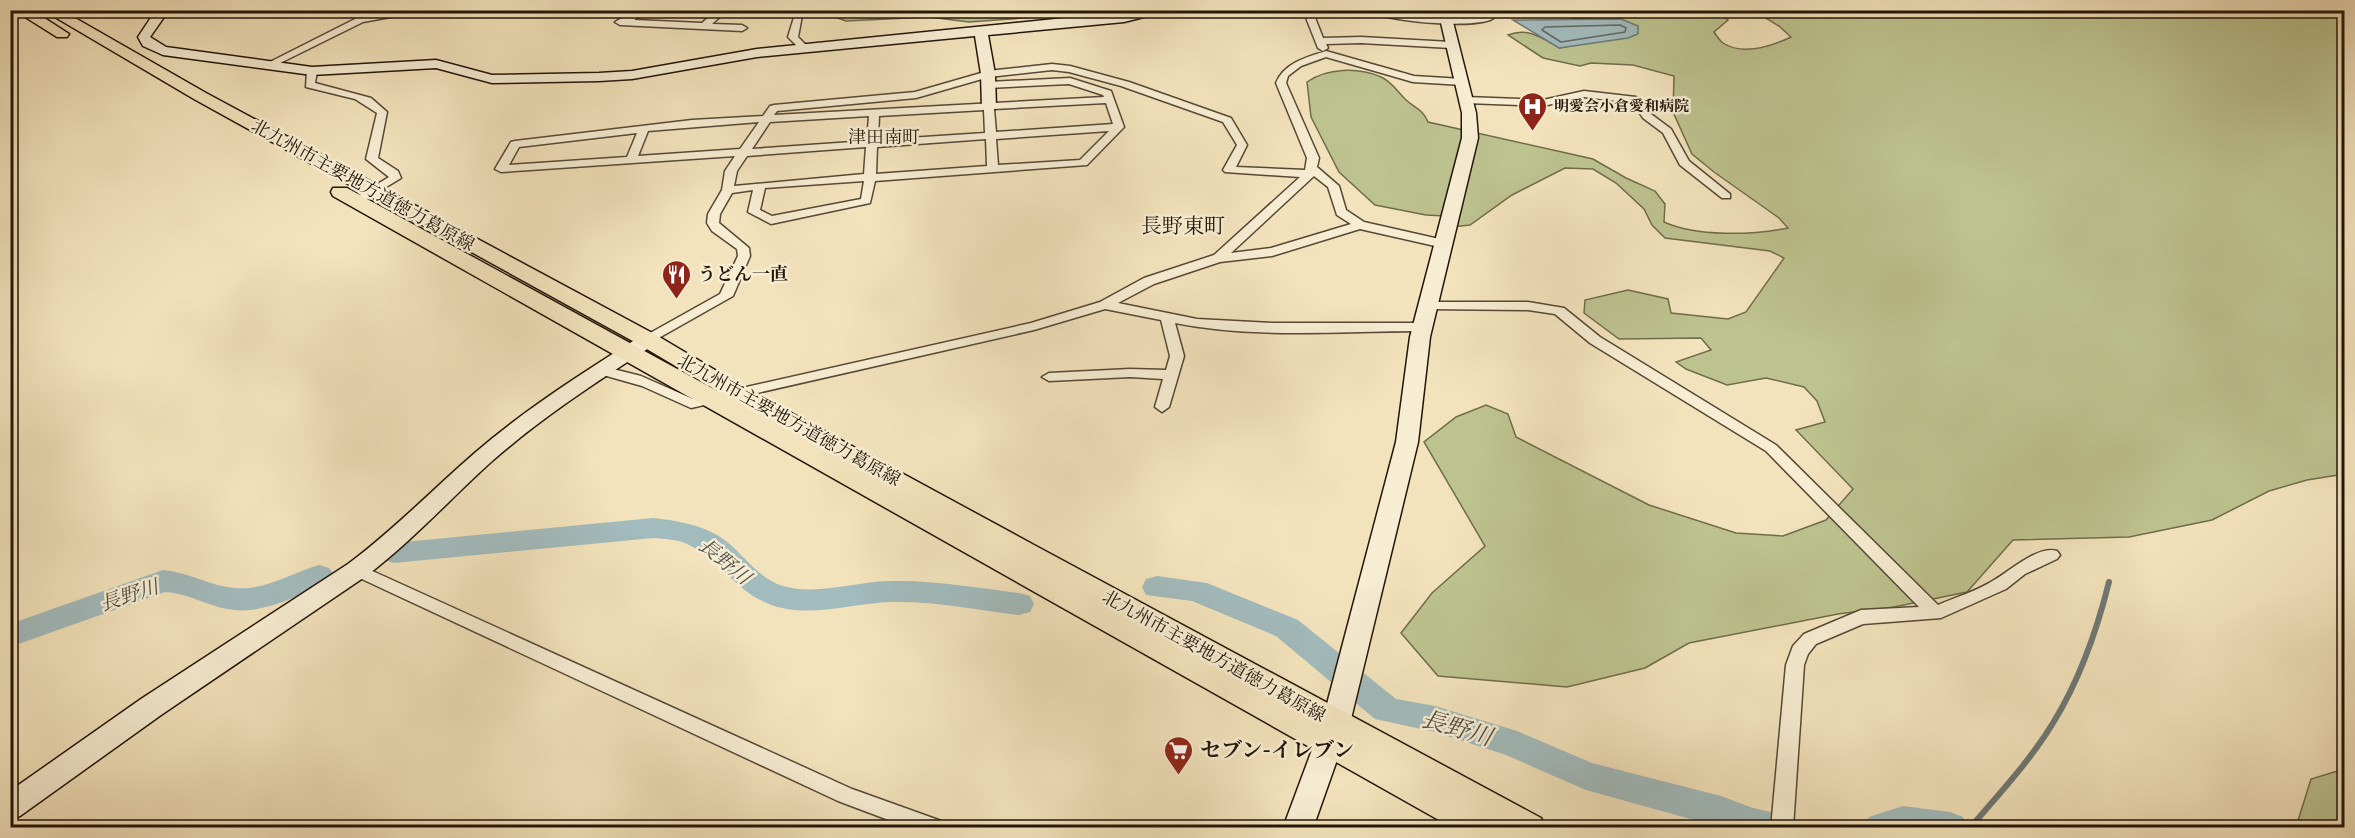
<svg xmlns="http://www.w3.org/2000/svg" width="2355" height="838" font-family="Vollkorn,'Noto Serif JP',serif">
<rect width="100%" height="100%" fill="#f3e3bc"/>
<filter id="stains"><feTurbulence type="fractalNoise" baseFrequency=".00333" numOctaves="4"/><feColorMatrix values="0 0 0 0 .2 0 0 0 0 .09 0 0 0 0 .02 0 0 0 .5 -.17"/></filter>
<radialGradient id="worn" r=".72"><stop offset=".6" stop-color="#630" stop-opacity="0"/><stop offset="1" stop-color="#630" stop-opacity=".3"/></radialGradient>
<path fill="#bdc38f" stroke="#706c4c" stroke-width="1.5" d="M817,11H1118L969,22L929,17L846,21Z
M1676,11H1714L1728,20L1714,32C1716,35 1720,41 1723,43C1743,56 1772,46 1791,37L1779,26L1759,14L1763,11H2344V474L2307,480L2269,491L2212,520L2129,537L2013,540L1967,592L1894,607L1838,614L1689,643L1645,668L1567,687L1438,676L1401,633L1432,593L1485,546L1424,442L1456,417L1486,405L1508,414L1516,437L1649,505L1736,533L1783,536L1826,520L1853,489L1796,430L1825,422L1817,401L1804,387L1766,378L1727,385L1686,369L1676,362L1711,350L1701,338L1619,339L1584,313L1585,300L1628,290L1668,299L1671,313L1728,319L1746,312L1784,258L1770,251L1665,238L1652,225L1644,209L1616,183L1593,169L1565,168L1512,195L1470,225L1452,227L1444,216L1426,215L1375,205L1339,172L1311,117L1307,82C1327,68 1358,67 1381,77C1391,81 1397,91 1405,99C1414,108 1423,109 1428,122L1593,159L1626,178L1655,191L1665,204L1664,222C1697,237 1752,235 1788,228L1779,218L1714,172L1692,154L1673,112L1674,76L1633,65L1591,63L1580,66L1543,58L1508,35C1528,27 1542,38 1560,48L1581,44L1621,19L1570,21L1571,19Z
M2344,769V827H2296L2311,779Z"/>
<path fill="#a2bbbd" stroke="#6f7975" stroke-width="1.5" d="M1621,19L1638,26V34L1628,38L1559,48L1513,20Z"/>
<g fill="none" stroke-linecap="round" stroke-linejoin="round">
<path stroke="#626863" stroke-width="1.5" d="M1620,25L1626,28L1625,32L1561,42L1542,30L1545,27Z"/>
<path stroke="#6f7975" stroke-width="6" d="M1970,828C1999,794 2030,761 2053,723C2079,681 2097,630 2109,582"/>
<path fill="#a2bbbd" fill-rule="evenodd" d="M653,518C679,521 705,525 726,541C745,556 759,579 783,586C817,596 857,581 892,581C934,580 977,588 1019,593L1030,596L1034,604L1030,612L1019,615C977,610 934,601 891,602C856,603 818,616 782,608C736,597 726,563 689,545C678,539 665,539 653,538L394,563L384,560L380,553L384,546L394,543Z
M319,565L329,568L334,575L329,582C298,595 262,616 227,609C206,605 187,593 165,592L10,647V624L163,570C188,572 210,586 235,588C264,591 292,573 319,565Z
M1157,576L1207,583L1298,620L1396,699L1435,706L1517,731L1592,763L1721,796L1753,808L1793,817L1798,828H1723L1586,790L1506,755L1435,732L1375,719L1276,636L1192,601L1146,595L1142,587L1146,579Z
M1903,806L1950,812L1963,817L1968,828H1864L1869,817Z"/>
<defs>
<path id="street" d="M394,10H603L599,13L396,16L363,22L270,68L262,66L357,18Z
M636,10H727L712,24L742,25L747,28L742,31L620,25L615,22ZM643,14L710,16L702,23L634,20Z
M767,10H803L798,37L807,46V50H801L788,37L795,14Z
M1303,10H1312L1323,38L1361,37L1451,42L1456,45L1451,48L1361,43L1326,44L1328,48L1323,51L1318,48Z
M1367,10H1387L1421,17L1481,16L1487,15L1491,10H1500C1497,15 1495,18 1490,20C1465,28 1389,22 1367,10Z
M1326,51L1414,76L1462,79L1467,82L1462,85L1413,82L1326,57L1301,66L1288,76L1286,83L1319,158L1317,167L1339,186L1346,210L1364,222L1448,241L1450,244L1448,247L1444,248L1360,229L1272,256L1220,262L1154,284L1118,303L1197,319L1273,323H1423L1430,327L1423,331C1342,331 1255,339 1175,323L1184,356L1169,407L1162,412L1155,407L1163,379L1130,377L1049,381L1042,377L1049,373L1130,369L1166,370L1170,356L1161,320L1105,309L1034,330L691,408L642,386L596,373L594,370L601,366L641,376L693,399L1031,323L1100,302L1144,278L1214,255L1300,177L1225,172L1223,170L1237,145L1223,122L1121,86L1069,72L1052,70L989,77L916,98L777,111L774,115L1104,97L1103,95L1069,84L988,88L983,85L988,82L1070,78L1111,91L1124,127L1087,165L875,181L870,203L771,224L748,212L753,190L732,193L720,214L719,223L749,248L750,256L733,296L648,344L643,343L641,340L643,337L720,294L738,256L737,249L712,231L707,223L708,214L722,190L725,171L735,156L501,172L495,169L511,142L515,141L692,120L763,116L770,106L774,105L915,92L988,71L1052,64L1070,66L1129,82L1231,118L1247,145L1236,167L1305,170L1307,158L1276,83C1284,63 1307,57 1326,51ZM1106,103L1113,124L996,132L994,109ZM984,110L985,133L878,140L879,116ZM869,116L867,141L752,149L770,122ZM759,122L740,149L638,156L648,131ZM1109,131L1080,160L998,165L996,139ZM637,133L627,157L509,165L519,147ZM986,139L987,166L876,174L877,147ZM866,147L864,174L734,186L737,171L747,156ZM1314,176L1328,187L1337,215L1351,224L1271,248L1231,253ZM864,181L861,199L772,216L760,210L765,188Z
M312,68L317,71L315,83L371,98L387,112L378,158L398,171L401,178L360,203L356,205L350,201L389,177L366,159L377,113L355,99L306,87L307,71Z
M1584,91L1636,97L1645,101L1651,114L1671,129L1689,161L1730,194V198H1722L1680,165L1663,133L1643,118L1633,103L1584,97L1543,106L1466,103L1461,100L1466,97L1543,100Z
M1428,302H1528L1564,308L1600,337L1776,445L1938,605C1956,597 1977,591 1994,580C2010,571 2038,545 2057,551L2060,555L2057,559L2025,574L2006,589L1941,618L1863,624L1816,644L1808,654L1804,665L1793,828H1771L1786,665L1793,646L1804,634L1861,610L1919,607L1766,451L1590,343L1555,314L1528,310L1423,309L1421,306Z
M357,564L852,789L944,822L947,828H910L838,801L351,574L348,570L351,566Z"/>
<path id="secondary" d="M156,10H169L150,37L166,47L312,67L436,60L492,75L599,73L632,71L757,49L1144,10H1172L1124,22L988,35L995,74L996,108L989,112L982,108L981,74L975,36L757,57L632,79L599,81L492,83L436,68L312,75L163,55L143,46L138,37Z
M1438,10H1450L1476,113L1478,138L1430,337L1418,442L1350,723L1313,828H1283L1322,723L1396,442L1410,337L1462,138V113Z
M648,334L655,336L658,340L655,344C598,381 542,417 491,462C449,500 411,542 366,576L161,715L20,816L10,819V791L141,699L348,564C394,530 433,489 476,452C527,408 584,372 641,336Z"/>
<path id="primary" d="M14,10H32L69,34L67,37H57Z
M43,10H61L206,93L656,335L747,389L1034,545L1541,818L1546,828H1453L333,196L331,192L333,188H347L721,393L640,345L194,99Z"/>
</defs>
<use href="#street" stroke="#564836" stroke-width="3"/>
<use href="#secondary" stroke="#221509" stroke-width="3"/>
<use href="#primary" stroke="#221509" stroke-width="3"/>
<use href="#street" fill="#f7edd3" fill-rule="evenodd"/>
<use href="#secondary" fill="#f7edd3" fill-rule="evenodd"/>
<use href="#primary" fill="#f3e3bc" fill-rule="evenodd"/>
</g>
<defs>
<symbol id="hospital-pin" viewBox="-11 -11 22 30"><path d="M0 17L-7.5 6A9.5 9.5 0 1 1 7.5 6Z" fill="#8f2418" stroke="#f7edd3"/><path d="M-5-5h3v3.5h4V-5h3V5h-3V1.5h-4V5h-3Z" fill="#fff"/></symbol>
<symbol id="restaurant-pin" viewBox="-11 -11 22 30"><path d="M0 17L-7.5 6A9.5 9.5 0 1 1 7.5 6Z" fill="#8f2418" stroke="#f7edd3"/><path d="M-5-6h1v4h1v-4h1v4h1v-4h1v5L-1.5 .5V6h-2V.5L-5-1ZM5-6V6H3V1.5H1.5Q1.5-4 5-6Z" fill="#fff"/></symbol>
<symbol id="supermarket-pin" viewBox="-11 -11 22 30"><path d="M0 17L-7.5 6A9.5 9.5 0 1 1 7.5 6Z" fill="#8f2418" stroke="#f7edd3"/><path d="M-6-5.5h2.5l.6 2H6L4.5 2H-2.5L-4.4-4H-6ZM-1.5 3.2a1.3 1.3 0 1 0 .1 0ZM3 3.2a1.3 1.3 0 1 0 .1 0Z" fill="#fff"/></symbol>
</defs>
<g fill-rule="evenodd">
<use href="#hospital-pin" x="1516" y="90" width="33" height="45"/>
<use href="#restaurant-pin" x="660" y="258" width="33" height="45"/>
<use href="#supermarket-pin" x="1162" y="734" width="33" height="45"/>
</g>
<g text-anchor="middle" stroke-width="5" stroke-linejoin="round" paint-order="stroke">
<g font-size="15" font-weight="bold" fill="#221509" stroke="#f7edd3" text-anchor="start">
<text x="1554" y="111">明愛会小倉愛和病院</text>
</g>
<g font-size="18" fill="#221509" stroke="#f7edd3">
<text x="884" y="143">津田南町</text>
</g>
<g font-size="18" fill="#221509" stroke="#f7edd3">
<text transform="translate(363 185) rotate(29)" y="6">北九州市主要地方道徳力葛原線</text>
<text transform="translate(789 420) rotate(29)" y="6">北九州市主要地方道徳力葛原線</text>
<text transform="translate(1214 656) rotate(29)" y="6">北九州市主要地方道徳力葛原線</text>
</g>
<g font-size="18" font-weight="bold" fill="#221509" stroke="#f7edd3" text-anchor="start">
<text x="698" y="280">うどん一直</text>
</g>
<g font-size="20" font-style="italic" fill="#4f4f48" stroke="#f7edd3">
<text transform="translate(725 561) rotate(39)" y="7">長野川</text>
<text transform="translate(129 595) rotate(-18)" y="7">長野川</text>
</g>
<g font-size="21" fill="#221509" stroke="#f7edd3">
<text x="1183" y="233">長野東町</text>
</g>
<g font-size="21" font-weight="bold" fill="#221509" stroke="#f7edd3" text-anchor="start">
<text x="1200" y="757">セブン-イレブン</text>
</g>
<g font-size="24" font-style="italic" fill="#4f4f48" stroke="#f7edd3">
<text transform="translate(1457 728) rotate(16)" y="8">長野川</text>
</g>
</g>
<rect width="2355" height="838" fill="none" stroke="#f3e3bc" stroke-width="36"/>
<rect x="12" y="12" width="2331" height="814" fill="none" stroke="#221509" stroke-width="3"/>
<rect x="18" y="18" width="2319" height="802" fill="none" stroke="#221509" stroke-width="1.5"/>
<rect width="100%" height="100%" filter="url(#stains)"/>
<rect width="100%" height="100%" fill="url(#worn)"/>
</svg>
